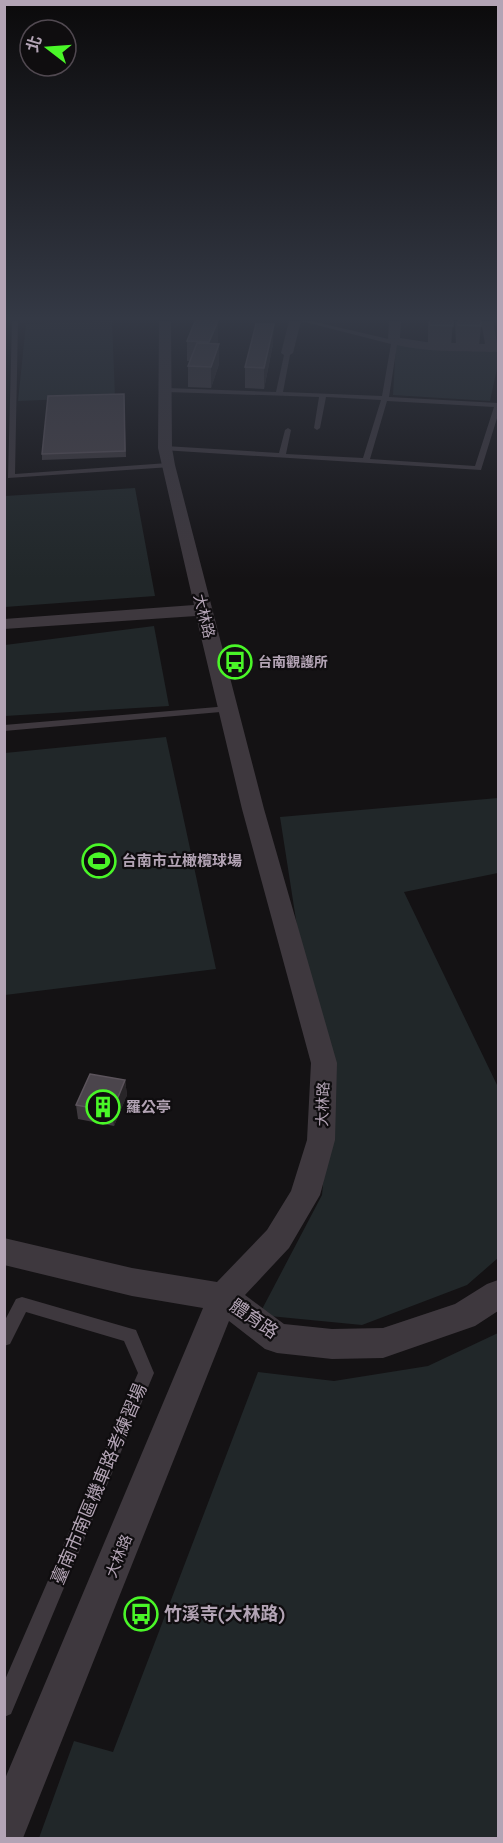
<svg xmlns="http://www.w3.org/2000/svg" width="503" height="1843" font-family="Quicksand,'Noto Sans TC',sans-serif">
<rect width="100%" height="100%" fill="#141214"/>
<path fill="#212729" d="M112,321L115,397L18,401L26,324Z
M396,344L424,348L498,351V364L490,401L393,395Z
M135,488L155,596L5,607V496Z
M154,626L169,706L5,716V645Z
M166,737L216,969L5,995V753Z
M498,798V873L404,892L498,1087V1258L467,1285L362,1325L259,1315L322,1195L334,1066L301,952L280,817Z
M498,1333V1838H39L74,1741L113,1752L258,1372L334,1381L428,1366Z"/>
<g fill="none" stroke-linecap="round" stroke-linejoin="round">
<path fill="#3e383e" fill-rule="evenodd" d="M12,321H18L15,474L168,463L172,465L171,467L8,478Z
M301,321H311L410,344L408,347L397,345L389,397L498,403V415L481,470L162,450V446H165L279,453L285,430L288,428L291,430L286,454L363,458L381,400L326,397L320,428L317,430L314,428L319,397L167,392L164,390L167,388L276,392L284,355L287,353L290,355L283,392L382,396L391,344ZM387,401L494,407L475,466L370,459Z
M479,348H498V352L477,351Z
M229,706L234,709L232,711L4,731V725Z
M22,1297L136,1330L154,1373L11,1714L4,1717V1682L138,1373L124,1341L26,1312L10,1344L4,1346V1322L16,1299Z"/>
<path fill="#3e383e" fill-rule="evenodd" d="M159,321H171L172,448L175,465L264,809L337,1063L335,1140L320,1195L289,1248L245,1295L284,1324L332,1329L383,1328L455,1304L487,1284L498,1280V1311L475,1326L383,1358L332,1359L277,1353L265,1349L229,1321L23,1838H4V1781L203,1308L132,1296L4,1265V1238L132,1268L217,1282L267,1230L291,1191L307,1140L311,1063L242,809L196,616L4,629V619L194,605L158,448Z
M289,321H301L293,353L287,357L281,353Z
M389,321H401L400,338L426,342L485,344L481,321H493L498,348L492,352C470,351 403,353 388,340Z"/>
</g>
<path fill="#3f3a3f" d="M428,321H453L451,346L428,345Z
M455,321H481V326L479,346L456,345Z
M218,340L217,344L219,364L211,388L188,387V366L189,361H187V341Z
M273,344L264,389L245,388V367Z
M124,394L126,457L42,460V454Z
M125,1080L127,1095L114,1126L78,1119L76,1105Z"/>
<path fill="#282528" d="M218,321V340L210,362L209,342Z
M274,324L273,344L264,389V368Z
M219,344V364L211,388V367Z
M125,1080L127,1095L114,1126L112,1112Z"/>
<path fill="#4b454c" stroke="#5c545c" stroke-width="1.5" d="M195,321H218L209,342L187,341Z
M430,321H453V326L430,325Z
M458,321H481V326L458,325Z
M256,324H274L264,368L245,367Z
M197,343L219,344L211,367L188,366Z
M124,394L125,451L42,454L48,396Z
M90,1074L125,1080L112,1112L76,1105Z"/>
<linearGradient id="sky" x2="0" y2="1"><stop stop-color="#0b0a0b"/><stop offset="0.55" stop-color="#343945"/><stop offset="1" stop-color="#343945" stop-opacity="0"/></linearGradient>
<rect width="503" height="579" fill="url(#sky)"/>
<defs>
<symbol id="bus-ring" viewBox="-11 -11 22 22"><circle r="9.5" fill="#0f0d0f" stroke="#4af628" stroke-width="1.5"/><path d="M-5-6H5V4H4V6H2V4H-2V6H-4V4H-5ZM-3.5-4V0h7V-4ZM-3.5 1.2v1.5H-2V1.2ZM2 1.2v1.5H3.5V1.2Z" fill="#4af628"/></symbol>
<symbol id="stadium-ring" viewBox="-11 -11 22 22"><circle r="9.5" fill="#0f0d0f" stroke="#4af628" stroke-width="1.5"/><path d="M0-5a6.5 5 0 1 0 0 10a6.5 5 0 1 0 0-10ZM-3.5-1.8h7v3.6h-7Z" fill="#4af628"/></symbol>
<symbol id="building-ring" viewBox="-11 -11 22 22"><circle r="9.5" fill="#0f0d0f" stroke="#4af628" stroke-width="1.5"/><path d="M-4-6H4V6H1V3H-1V6H-4ZM-2.5-4.3h1.7v1.8h-1.7ZM.8-4.3h1.7v1.8H.8ZM-2.5-1h1.7V.8h-1.7ZM.8-1h1.7V.8H.8Z" fill="#4af628"/></symbol>
</defs>
<g fill-rule="evenodd">
<use href="#bus-ring" x="216" y="643" width="38" height="38"/>
<use href="#stadium-ring" x="80" y="842" width="38" height="38"/>
<use href="#building-ring" x="84" y="1088" width="38" height="38"/>
<use href="#bus-ring" x="122" y="1595" width="38" height="38"/>
</g>
<g text-anchor="middle" stroke-width="4.5" stroke-linejoin="round" paint-order="stroke">
<g font-size="14" font-weight="bold" fill="#b3a4b5" stroke="#0f0d0f" text-anchor="start">
<text x="258" y="667">台南觀護所</text>
</g>
<g font-size="15" fill="#b3a4b5" stroke="#0f0d0f">
<text transform="translate(204 616) rotate(76)" y="5">大林路</text>
<text transform="translate(323 1104) rotate(-88)" y="5">大林路</text>
<text transform="translate(119 1556) rotate(-68)" y="5">大林路</text>
</g>
<g font-size="15" font-weight="bold" fill="#b3a4b5" stroke="#0f0d0f" text-anchor="start">
<text x="122" y="866">台南市立橄欖球場</text>
<text x="126" y="1112">羅公亭</text>
</g>
<g font-size="18" fill="#b3a4b5" stroke="#0f0d0f">
<text transform="translate(254 1319) rotate(35)" y="6">體育路</text>
<text transform="translate(99 1484) rotate(-67)" y="6">臺南市南區機車路考練習場</text>
</g>
<g font-size="18" font-weight="bold" fill="#b3a4b5" stroke="#0f0d0f" text-anchor="start">
<text x="164" y="1620">竹溪寺(大林路)</text>
</g>
</g>
<rect width="503" height="1843" fill="none" stroke="#b3a4b5" stroke-width="12"/>
<g transform="translate(48 48) rotate(287)"><circle r="28" fill="#0f0d0f" stroke="#514951" stroke-width="1.5"/>
<path d="M0-4.5L10 22L0 15L-10 22Z" fill="#4af628"/>
<text y="-9" font-size="16" font-weight="bold" text-anchor="middle" fill="#b3a4b5">北</text>
</g>
</svg>
